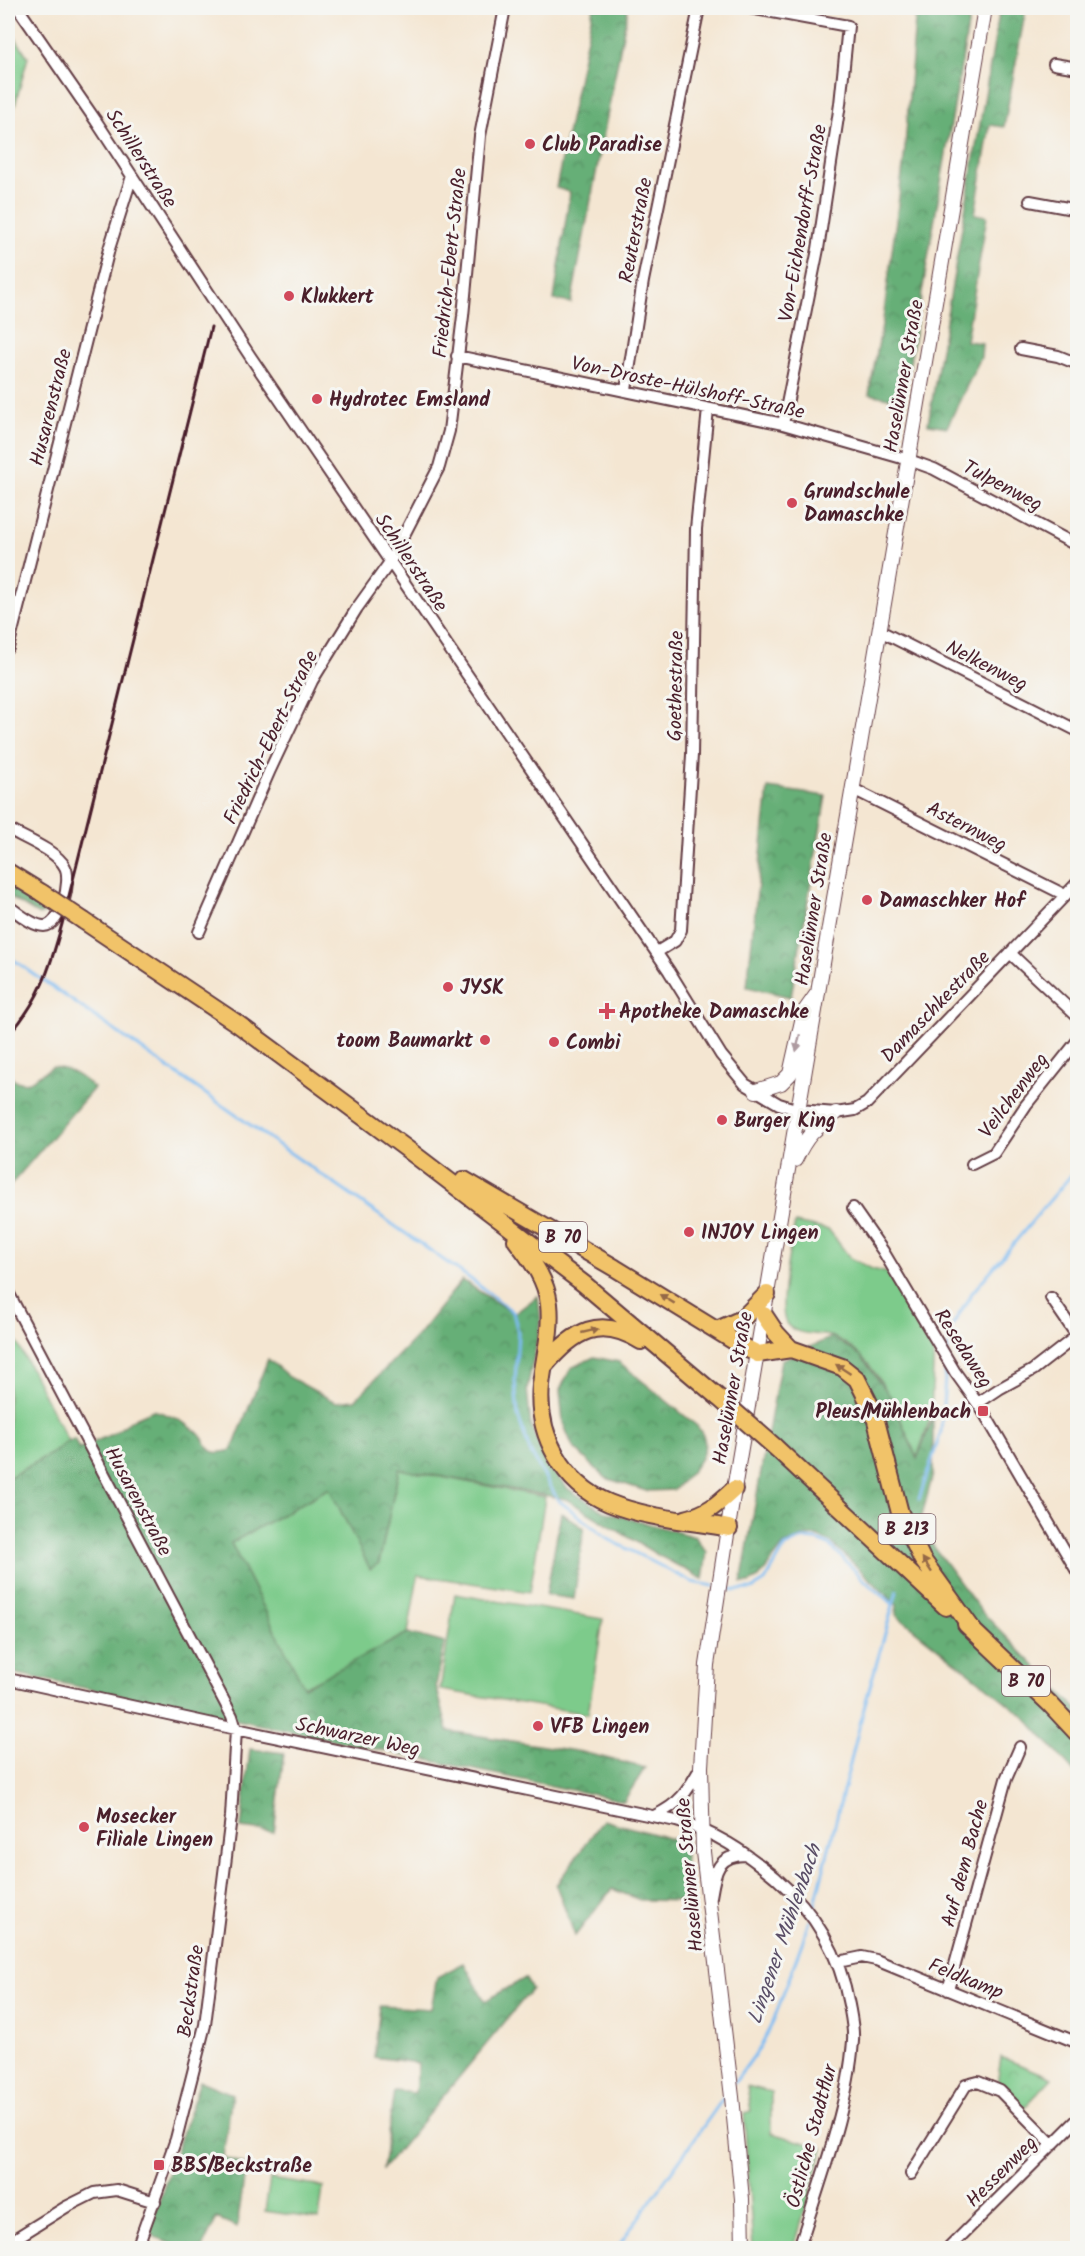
<svg xmlns="http://www.w3.org/2000/svg" width="1085" height="2256" font-family="Kalam,sans-serif">
<defs>
<pattern id="forest-crowns" width="20" height="18" patternUnits="userSpaceOnUse" patternTransform="scale(1.5)"><rect width="20" height="18" fill="#66af77"/><path d="M2 6a3 3 0 1 1 6 0M12 15a3 3 0 1 1 6 0" fill="none" stroke="#568e62"/></pattern>
<pattern id="park-crowns" width="20" height="18" patternUnits="userSpaceOnUse" patternTransform="scale(1.5)"><rect width="20" height="18" fill="#7dcb8b"/><path d="M2 6a3 3 0 1 1 6 0M12 15a3 3 0 1 1 6 0" fill="none" stroke="#6eae78"/></pattern>
</defs>
<rect width="100%" height="100%" fill="#f6f6f2"/>
<filter id="ink" filterUnits="userSpaceOnUse"><feTurbulence type="fractalNoise" baseFrequency=".0167" numOctaves="2"/><feDisplacementMap in="SourceGraphic" scale="12" xChannelSelector="R" yChannelSelector="G"/><feConvolveMatrix kernelMatrix="1 2 1 2 8 2 1 2 1" color-interpolation-filters="sRGB"/></filter>
<filter id="wash" filterUnits="userSpaceOnUse"><feTurbulence type="fractalNoise" baseFrequency=".008" numOctaves="4" result="noise"/><feDisplacementMap in="SourceGraphic" scale="24" xChannelSelector="R" yChannelSelector="G"/><feGaussianBlur stdDeviation="1.35" result="paint"/><feColorMatrix in="noise" values="0 0 0 0 0 0 0 0 0 0 0 0 0 0 0 0 0 1.4 0 .05"/><feComposite in="paint" operator="in"/></filter>
<g filter="url(#wash)">
<rect width="100%" height="100%" fill="#f4e6d2"/>
<path fill="#7dcb8b" stroke="#64755b" stroke-width="1.5" d="M8,27L28,57L8,131Z
M795,1223L829,1230L850,1258L872,1269L892,1274L934,1344L931,1415L917,1458C899,1416 879,1357 833,1337C819,1332 795,1337 786,1323C777,1308 791,1242 795,1223Z
M8,1325L68,1441L52,1453L8,1478Z
M399,1469L545,1497L530,1592L418,1575L408,1633L304,1688L231,1543L329,1488L370,1568L379,1563Z
M455,1594L603,1619L588,1714L440,1690Z
M747,2086L771,2092V2133L823,2148L794,2248H753L744,2113L751,2111Z
M270,2179L323,2187L319,2219L265,2211Z"/>
<path fill="url(#forest-crowns)" stroke="#586751" stroke-width="1.5" d="M593,8H628L571,303L554,300L570,192L556,188Z
M916,8H971L906,386L897,400L869,394L883,320L904,159Z
M1000,8H1026L1004,127L990,125L975,214L987,216L966,341L982,343L981,357L947,427L928,424Z
M768,788L826,796L791,997L747,987Z
M8,884L50,911L39,915L8,896Z
M52,1067C70,1068 80,1076 94,1088L8,1188V1074L15,1081L27,1083Z
M462,1280L514,1314L538,1296L541,1323L527,1389L531,1427L547,1464L568,1489L603,1511L695,1537L707,1552L703,1579L656,1554L566,1499L399,1469L379,1563L370,1569L329,1488L231,1543L304,1687L408,1633L445,1643L436,1685L448,1731L582,1752L645,1768L624,1801L8,1672V1478L52,1453L68,1441L74,1439L79,1449L114,1433L135,1418L153,1410C167,1414 184,1421 196,1431C213,1445 201,1458 232,1450L268,1359L289,1377L335,1402L355,1400L418,1335Z
M832,1337L860,1355L891,1397L917,1459L933,1417V1474L919,1527L981,1611L1077,1709V1775L1025,1717L896,1615L897,1605L832,1543L817,1536L803,1537L784,1545L759,1578L749,1583H741L781,1360Z
M594,1357L619,1362L697,1426C699,1429 703,1434 704,1438C709,1458 686,1477 674,1490L646,1491L606,1478L573,1447L563,1423L560,1390L571,1368Z
M561,1513L584,1528L574,1599L546,1595Z
M250,1749L284,1753L274,1832L241,1828Z
M603,1820L679,1841L684,1849L691,1901L640,1900L612,1889L575,1936L556,1885Z
M464,1963L485,2001L525,1978L532,1989L383,2169L394,2091L415,2093L418,2063L374,2057L380,2006L431,2009L437,1977Z
M200,2081L232,2094L223,2157L246,2165L237,2227L217,2218L202,2248H184L155,2238L150,2228Z"/>
<path fill="url(#park-crowns)" stroke="#64755b" stroke-width="1.5" d="M1001,2057L1052,2078L1024,2108L1003,2086L997,2084Z"/>
<g fill="none" stroke-linecap="round" stroke-linejoin="round">
<path stroke="#7ebcf2" stroke-width="3" d="M8,956L468,1277L513,1312L518,1332L515,1382L518,1416L530,1451L558,1500L610,1540L692,1582L714,1586
M948,1352L951,1328L972,1293L1078,1167
M919,1499L941,1432L946,1364
M724,1588L736,1590L752,1589L765,1581L785,1547L802,1539L817,1540L831,1546L863,1579L893,1604
M813,1912L865,1704L897,1591
M735,2082L759,2049L773,2022L810,1921
M617,2248L727,2093"/>
</g>
</g>
<g filter="url(#ink)">
<g fill="none" stroke-linecap="round" stroke-linejoin="round">
<defs>
<path id="minor" d="M18,8L96,121L250,356L669,971L721,1055L745,1084L779,1104L799,1110L836,1113L855,1110L867,1103L1078,882
M750,8L848,26L840,104L818,249L783,424
M1054,64L1078,68
M1030,201L1078,210
M1021,349L1058,356L1078,364
M457,356L783,424L909,460L934,469L1078,546
M626,390L643,281L699,8
M880,631L1078,731
M8,648L109,249L132,176
M853,789L1065,895
M8,829C24,838 57,851 65,867C72,880 61,926 44,926C32,926 17,912 8,906
M199,932L270,770L312,681L357,608L390,562L439,467L449,431L452,406L463,316L480,136L505,8
M657,952L675,941L681,930L692,755L696,529L708,409
M1010,953L1078,1017
M972,1164L994,1153L1026,1105L1078,1040
M853,1208L883,1251L955,1372L983,1411L1078,1573
M8,1292L232,1716L236,1729L231,1817L205,2025L176,2139L137,2248
M1051,1298L1077,1336
M978,1403L999,1389L1033,1370L1078,1335
M8,1679L236,1729L676,1821C714,1831 745,1852 775,1877C814,1911 840,1954 849,2005C851,2016 854,2029 853,2041C848,2109 819,2183 799,2248
M654,1816C680,1804 687,1792 701,1767
M711,1897C715,1872 717,1855 746,1855
M838,1962L862,1957L876,1960L1078,2043
M948,1990L1006,1779L1020,1747
M911,2174L966,2085L978,2082L1000,2091L1053,2145
M8,2243L66,2207L94,2193L117,2190L155,2202
M949,2248L1078,2119"/>
<path id="tertiary" d="M756,1091L781,1083L790,1074L804,1012L816,995
M795,1160C807,1135 813,1130 836,1113
M743,2248L742,2199L732,2097L703,1852L701,1767L707,1665L734,1489L783,1199L985,8"/>
<path id="primary" d="M8,872L42,893
M84,921L238,1024L407,1149L584,1284L719,1398
M464,1180L615,1268L742,1346L758,1354L791,1349L842,1367L857,1379L874,1413L900,1513L922,1559L973,1630
M516,1240C531,1260 546,1278 549,1304C552,1332 544,1358 541,1385C536,1434 563,1484 609,1503C646,1518 690,1521 729,1528
M764,1315L776,1333L791,1349
M717,1330L742,1319L767,1294
M545,1365C574,1331 599,1315 641,1341
M774,1446L946,1607
M685,1519C707,1514 718,1504 734,1489
M966,1624L1050,1704L1078,1734"/>
</defs>
<use href="#minor" stroke="#643d44" stroke-width="14"/>
<use href="#tertiary" stroke="#643d44" stroke-width="16"/>
<use href="#primary" stroke="#643d44" stroke-width="20"/>
<use href="#minor" stroke="#fff" stroke-width="10"/>
<use href="#tertiary" stroke="#fff" stroke-width="14"/>
<use href="#primary" stroke="#f1c369" stroke-width="16"/>
<path stroke="#4a1f2b" stroke-width="3" d="M8,1036C40,1001 50,968 62,924L211,327"/>
<defs>
<path id="primary-bridge" d="M42,893L84,921
M719,1398L774,1446"/>
</defs>
<use href="#primary-bridge" stroke="#643d44" stroke-width="20" stroke-linecap="butt"/>
<use href="#primary-bridge" stroke="#f1c369" stroke-width="16"/>
</g>
<defs><path id="oneway-solid" d="M-6-.8H1V-3.2L6.5 0L1 3.2V.8H-6Z" transform="scale(1.5)"/></defs>
<use fill="#ae9aa0" href="#oneway-solid" transform="translate(798 1043) rotate(102)"/>
<g fill="#956947">
<use href="#oneway-solid" transform="translate(667 1299) rotate(-149)"/>
<use href="#oneway-solid" transform="translate(590 1331) rotate(-13)"/>
<use href="#oneway-solid" transform="translate(843 1369) rotate(-147)"/>
<use href="#oneway-solid" transform="translate(927 1565) rotate(-123)"/>
</g>
</g>
<g fill="#d1495b" stroke="#f6f6f2" stroke-width="2">
<circle cx="530" cy="144" r="6"/>
<circle cx="289" cy="296" r="6"/>
<circle cx="317" cy="399" r="6"/>
<circle cx="792" cy="503" r="6"/>
<circle cx="867" cy="900" r="6"/>
<circle cx="448" cy="987" r="6"/>
<path d="M604 1002h6v6h6v6h-6v6h-6v-6h-6v-6h6z"/>
<circle cx="485" cy="1040" r="6"/>
<circle cx="554" cy="1042" r="6"/>
<circle cx="722" cy="1120" r="6"/>
<circle cx="689" cy="1232" r="6"/>
<rect x="977" y="1405" width="12" height="12" rx="3"/>
<circle cx="538" cy="1726" r="6"/>
<circle cx="84" cy="1827" r="6"/>
<rect x="153" y="2159" width="12" height="12" rx="3"/>
</g>
<g text-anchor="middle" stroke-width="6" stroke-linejoin="round" paint-order="stroke">
<g fill="#f6f6f2" stroke="#7e6067" stroke-width="1.5">
<rect x="539" y="1222" width="48" height="30" rx="4.5"/>
<rect x="878.5" y="1514" width="57" height="30" rx="4.5"/>
<rect x="1002" y="1666" width="48" height="30" rx="4.5"/>
</g>
<g font-size="18" font-weight="bold" fill="#4a1f2b">
<text x="563" y="1243">B 70</text>
<text x="907" y="1535">B 213</text>
<text x="1026" y="1687">B 70</text>
</g>
<g font-size="20" font-weight="bold" fill="#4a1f2b" stroke="#f6f6f2" text-anchor="start">
<text x="542" y="151">Club Paradise</text>
<text x="301" y="303">Klukkert</text>
<text x="329" y="406">Hydrotec Emsland</text>
<text x="804" y="498">Grundschule<tspan x="804" dy="23">Damaschke</tspan></text>
<text x="879" y="907">Damaschker Hof</text>
<text x="460" y="994">JYSK</text>
<text x="619" y="1018">Apotheke Damaschke</text>
<text x="473" y="1047" text-anchor="end">toom Baumarkt</text>
<text x="566" y="1049">Combi</text>
<text x="734" y="1127">Burger King</text>
<text x="701" y="1239">INJOY Lingen</text>
<text x="971" y="1418" text-anchor="end">Pleus/Mühlenbach</text>
<text x="550" y="1733">VFB Lingen</text>
<text x="96" y="1823">Mosecker<tspan x="96" dy="23">Filiale Lingen</tspan></text>
<text x="171" y="2172">BBS/Beckstraße</text>
</g>
<g font-size="20" fill="#4a1f2b" stroke="#f6f6f2">
<text transform="translate(142 158) rotate(57)" y="7">Schillerstraße</text>
<text transform="translate(802 223) rotate(-80)" y="7">Von-Eichendorff-Straße</text>
<text transform="translate(635 230) rotate(-79)" y="7">Reuterstraße</text>
<text transform="translate(449 263) rotate(-84)" y="7">Friedrich-Ebert-Straße</text>
<text transform="translate(903 376) rotate(-80)" y="7">Haselünner Straße</text>
<text transform="translate(688 387) rotate(12)" y="7">Von-Droste-Hülshoff-Straße</text>
<text transform="translate(50 407) rotate(-76)" y="7">Husarenstraße</text>
<text transform="translate(1003 485) rotate(28)" y="7">Tulpenweg</text>
<text transform="translate(412 562) rotate(56)" y="7">Schillerstraße</text>
<text transform="translate(987 665) rotate(27)" y="7">Nelkenweg</text>
<text transform="translate(675 686) rotate(-89)" y="7">Goethestraße</text>
<text transform="translate(270 737) rotate(-64)" y="7">Friedrich-Ebert-Straße</text>
<text transform="translate(967 826) rotate(27)" y="7">Asternweg</text>
<text transform="translate(813 909) rotate(-81)" y="7">Haselünner Straße</text>
<text transform="translate(935 1006) rotate(-46)" y="7">Damaschkestraße</text>
<text transform="translate(1013 1095) rotate(-53)" y="7">Veilchenweg</text>
<text transform="translate(964 1348) rotate(57)" y="7">Resedaweg</text>
<text transform="translate(732 1388) rotate(-80)" y="7">Haselünner Straße</text>
<text transform="translate(139 1501) rotate(62)" y="7">Husarenstraße</text>
<text transform="translate(358 1736) rotate(12)" y="7">Schwarzer Weg</text>
<text transform="translate(964 1863) rotate(-75)" y="7">Auf dem Bache</text>
<text transform="translate(689 1875) rotate(-95)" y="7">Haselünner Straße</text>
<text transform="translate(966 1978) rotate(22)" y="7">Feldkamp</text>
<text transform="translate(190 1991) rotate(-82)" y="7">Beckstraße</text>
<text transform="translate(811 2136) rotate(-75)" y="7">Östliche Stadtflur</text>
<text transform="translate(1001 2171) rotate(-45)" y="7">Hessenweg</text>
</g>
<g font-size="21" font-style="italic" fill="#5a4e67" stroke="#f6f6f2">
<text transform="translate(784 1934) rotate(-71)" y="7">Lingener Mühlenbach</text>
</g>
</g>
<rect width="1085" height="2256" fill="none" stroke="#f6f6f2" stroke-width="30"/>
</svg>
